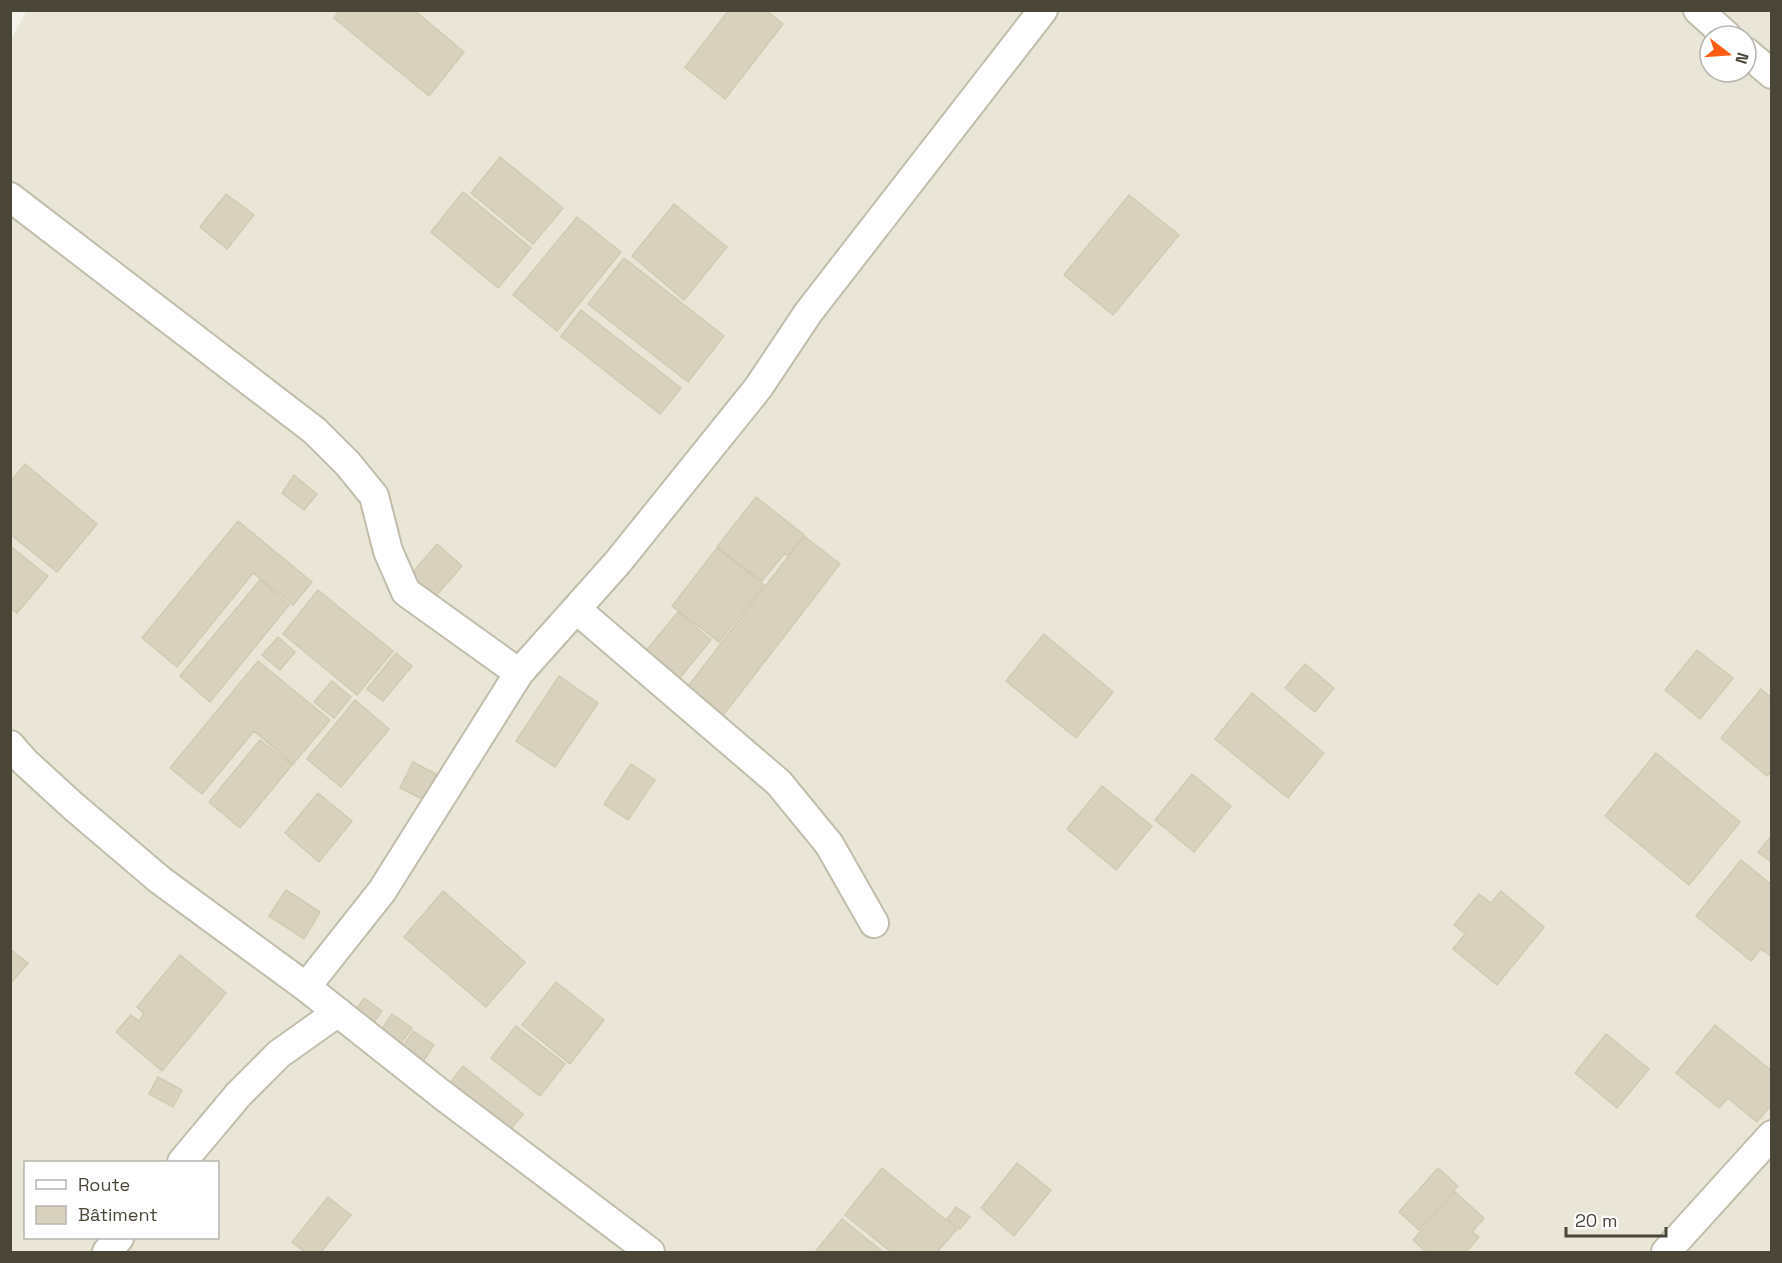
<svg xmlns="http://www.w3.org/2000/svg" width="1782" height="1263" font-family="'Space Grotesk',sans-serif">
<rect width="100%" height="100%" fill="#f5f3e9"/>
<path fill="#e9e6d7" fill-rule="evenodd" d="M27,10L1771,11V1252H11L10,42ZM1710,36H1746V72H1710ZM26,1162H218V1238H26Z"/>
<path fill="#d7d1be" stroke="#d2cab0" stroke-width="1.5" d="M340,10H414L464,52L429,96L334,18Z
M729,10H766L783,24L725,99L685,67Z
M500,157L563,208L533,244L471,193Z
M463,192L531,248L498,288L431,232Z
M226,194L254,215L227,249L200,227Z
M1129,195L1179,235L1113,315L1064,275Z
M674,204L727,247L684,300L632,256Z
M577,217L621,252L557,331L513,295Z
M624,258L724,336L688,382L588,304Z
M581,310L681,388L660,414L561,336Z
M25,464L97,524L57,572L10,534V482Z
M294,475L317,494L304,510L282,493Z
M756,497L804,535L788,556L785,553L762,581L717,547Z
M238,521L312,582L293,605L253,573L177,667L142,638Z
M804,536L840,564L718,722L682,694Z
M437,544L462,566L434,598L409,577Z
M10,546L48,576L17,613L10,608Z
M717,548L764,585L719,642L672,606Z
M260,580L289,605L210,702L180,676Z
M318,590L393,651L357,695L283,634Z
M678,612L711,640L678,680L645,652Z
M1044,634L1113,692L1076,738L1006,681Z
M278,637L295,652L280,670L262,655Z
M1697,650L1733,678L1700,719L1665,690Z
M396,653L412,666L383,701L367,689Z
M258,661L330,720L293,764L254,731L202,794L170,768Z
M1305,664L1334,688L1315,712L1285,688Z
M559,676L598,703L555,767L516,741Z
M332,681L351,697L334,718L314,702Z
M1761,689L1769,696L1772,693V770L1767,776L1721,738Z
M1252,693L1324,753L1288,798L1215,739Z
M355,700L389,729L341,787L307,759Z
M260,740L292,765L240,828L209,802Z
M1656,753L1740,822L1689,885L1605,816Z
M413,762L436,774L424,800L400,788Z
M631,764L655,780L628,820L604,804Z
M1192,774L1231,806L1194,852L1155,820Z
M1102,786L1152,826L1116,870L1067,829Z
M318,793L352,821L319,862L285,833Z
M1772,835V862L1758,852Z
M1741,860L1772,885V957L1761,949L1751,961L1696,916Z
M286,890L320,912L304,939L269,916Z
M443,891L525,962L486,1007L404,937Z
M1501,891L1544,927L1497,985L1453,949L1465,934L1454,925L1479,894L1491,903Z
M10,949L28,963L10,984Z
M180,955L226,993L162,1071L116,1032L131,1015L139,1021L144,1014L137,1007Z
M556,982L604,1020L570,1064L522,1025Z
M364,998L382,1011L371,1027L353,1015Z
M392,1014L412,1028L399,1046L379,1033Z
M1715,1025L1772,1071V1104L1757,1122L1728,1098L1719,1108L1676,1073Z
M516,1026L565,1064L540,1096L491,1058Z
M413,1031L434,1045L422,1063L401,1049Z
M1606,1034L1649,1069L1617,1108L1575,1073Z
M463,1066L523,1114L506,1135L446,1088Z
M158,1077L182,1090L173,1107L149,1094Z
M1017,1163L1051,1190L1014,1236L981,1208Z
M882,1168L957,1229L937,1252H891L845,1215Z
M1438,1168L1458,1186L1419,1230L1399,1212Z
M1455,1192L1484,1218L1472,1232L1479,1237L1466,1252H1426L1413,1240Z
M328,1197L351,1215L321,1252H305L292,1242Z
M956,1207L970,1217L960,1229L947,1219Z
M842,1219L883,1252H815Z"/>
<g fill="none" stroke-linecap="round" stroke-linejoin="round">
<defs>
<path id="minor" d="M1698,10L1727,36
M1746,52L1772,74
M10,197L315,431L348,464L374,496L388,551L406,592L519,673
M576,609L779,783L829,844L874,923
M10,745L25,762L73,806L160,880L306,987L441,1094L650,1252
M306,987L382,891L519,673L618,562L758,388L808,313L1043,10
M182,1162L238,1095L279,1054L338,1012
M107,1252L119,1238
M1666,1252L1772,1135"/>
</defs>
<use href="#minor" stroke="#c1bdab" stroke-width="32"/>
<use href="#minor" stroke="#fff" stroke-width="28"/>
</g>
<rect width="1782" height="1263" fill="none" stroke="#494537" stroke-width="24"/>
<rect x="24" y="1161" width="195" height="78" fill="#ffffff" stroke="#b6b5af" stroke-width="1.5"/>
<rect x="36" y="1180" width="30" height="9" fill="#ffffff" stroke="#b6b5af" stroke-width="1.5"/>
<text x="78" y="1191" font-size="18" fill="#494537">Route</text>
<rect x="36" y="1206" width="30" height="18" fill="#d7d1be" stroke="#b6b5af" stroke-width="1.5"/>
<text x="78" y="1221" font-size="18" fill="#494537">Bâtiment</text>
<g transform="translate(1728 54) rotate(107)"><circle r="28" fill="#ffffff" stroke="#b6b5af" stroke-width="1.5"/>
<path d="M0-4.5L10 22L0 15L-10 22Z" fill="#ff5c16"/>
<text y="-9" font-size="16" font-weight="bold" text-anchor="middle" fill="#494537">N</text>
</g>
<path d="M1566 1227v9h100v-9" fill="none" stroke="#494537" stroke-width="3"/>
<text x="1575" y="1227" font-size="18" fill="#494537" stroke="#ffffff" stroke-width="4.5" paint-order="stroke">20 m</text>
</svg>
